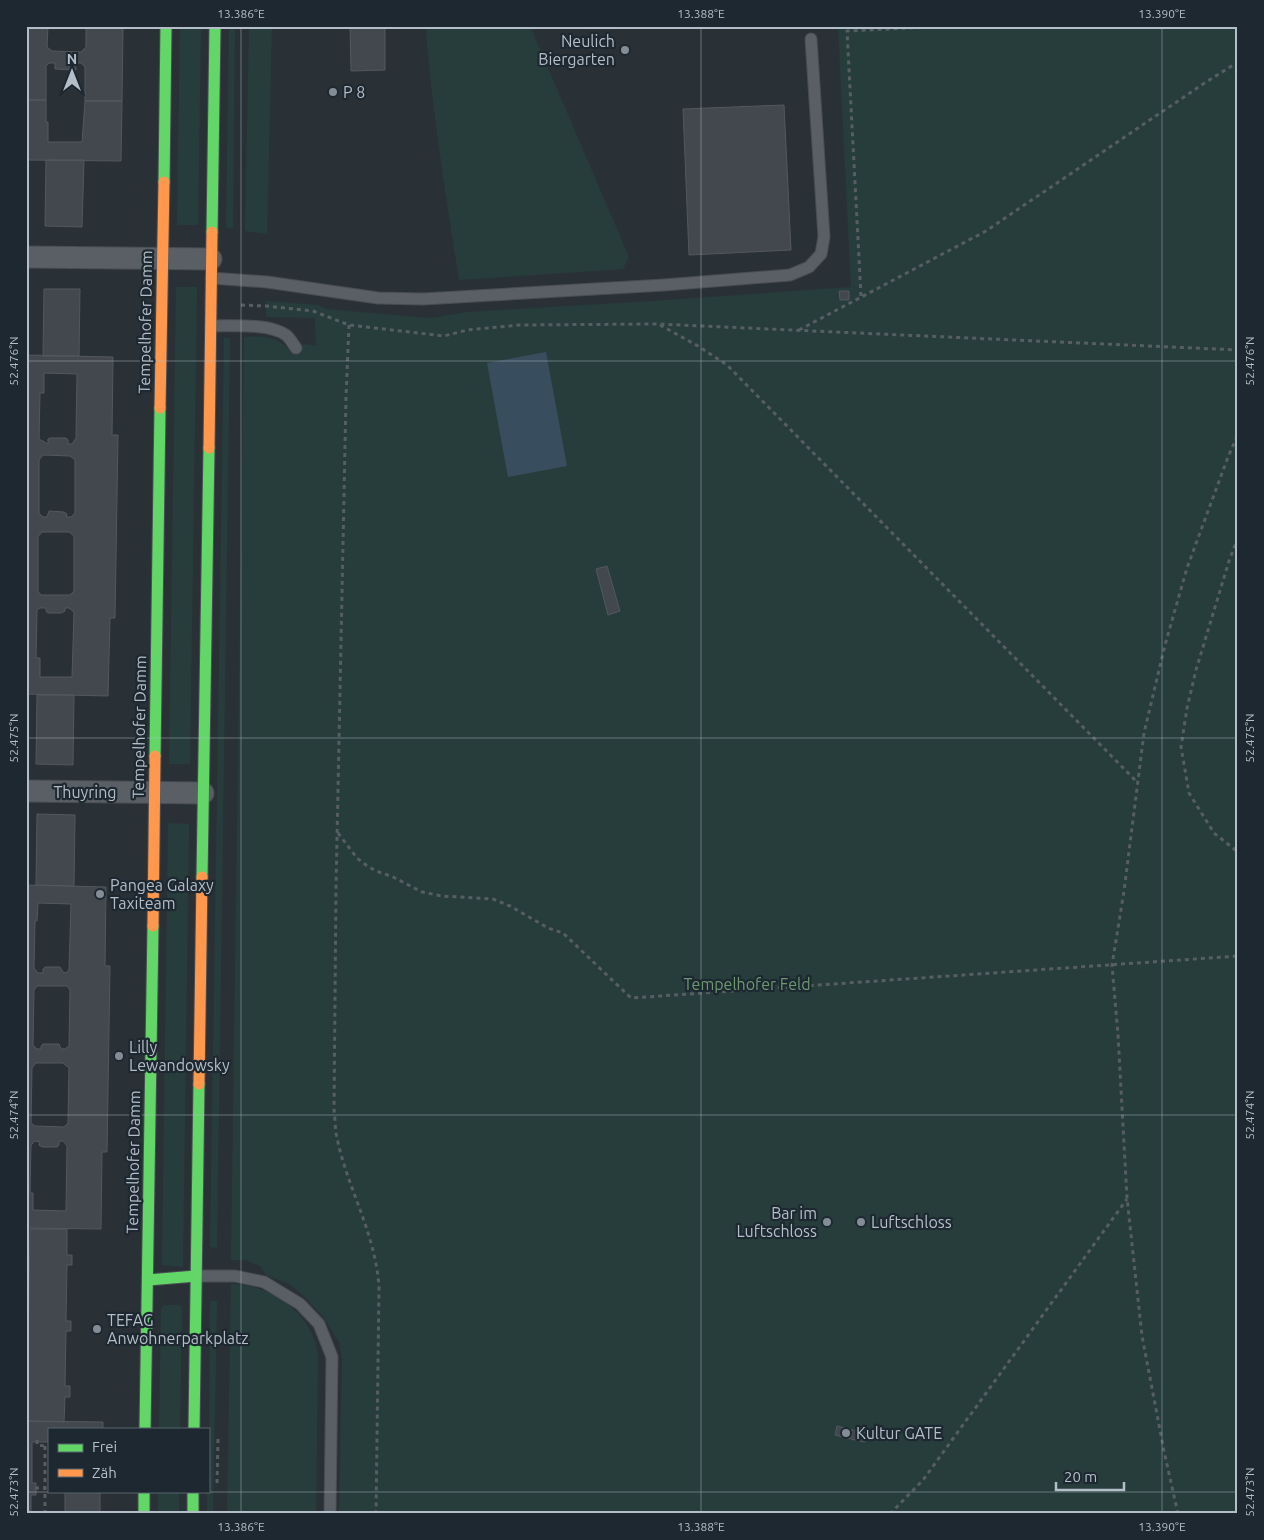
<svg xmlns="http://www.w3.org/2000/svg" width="1264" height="1540" font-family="Ubuntu,sans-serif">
<rect width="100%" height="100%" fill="#2a3136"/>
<path fill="#273d3c" d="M180,26H201L198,225H177Z
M229,26H235L233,229L226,227Z
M249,26H272L267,234L245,231Z
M429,26H530L629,257L623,269L459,280C446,197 433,115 426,31Z
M838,26H1238V1514H339L342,1358L339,1342L324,1318L304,1296L289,1284L266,1275L260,1266L246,1260H231L244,337C261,336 278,336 289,350L306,344L316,346L315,318L266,317V301L318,305L326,309L430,318L468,312L653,301L851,287Z
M176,287H197L190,764H169Z
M224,338H230L217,1248L210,1247Z
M168,823L189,824L183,1267L162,1265Z
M231,1284C265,1284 302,1306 314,1339C316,1343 317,1349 318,1354L316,1514H227Z
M210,1301H217L213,1514H207V1491H209Z
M164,1305H180L182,1307L180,1429H159L161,1308Z
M158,1491H179V1514H158Z"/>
<path fill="#384e5e" d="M546,352L567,466L508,477L487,363Z"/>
<path fill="#42484d" stroke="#52585e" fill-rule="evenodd" d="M26,26H48L47,47L52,51L81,52L86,47V26H123L122,101H85V67L81,63H76V70L55,69V63H49L46,66V100H26Z
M350,26H385V70L351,71Z
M26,100H46V122H48V142H82L85,101H122L121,161L26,160Z
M784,105L791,250L689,255L683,109Z
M46,160H84L82,227L45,226Z
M44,289H80L79,356H43Z
M839,291H849V300H840Z
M26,355L113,357L112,435H118L115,618H110L108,696L26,694ZM44,373L77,374L76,438L72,444H68V440L66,438H50L48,439V444L39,439L40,393H44ZM43,455L70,456L75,460V513L71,517H66L67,514L64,512L49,511L47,517H43L39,513V460ZM42,532H69L74,536V591L70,595H41L38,591V537ZM40,608H46V611L48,613H61L65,611V608H69L74,612L72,677H40V658H36L37,610Z
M607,566L620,611L608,615L596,569Z
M37,695H74L73,765L36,764Z
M37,814L75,815L74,886L36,885Z
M26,885L106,887L105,966H110L107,1152H102L101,1229L26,1228ZM38,903L71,904L69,970L66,973L63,972L60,967H45L43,969V973H38L34,968L35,921H37ZM37,986H67L70,990L69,1046L65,1049H61L59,1044H43L41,1046V1049H37L33,1045L34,990ZM36,1063H63L69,1068L68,1123L64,1127L35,1126L31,1123L32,1068ZM35,1141L40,1142L39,1145L42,1147H57L59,1145V1141H63L67,1146L66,1211L33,1210V1193H30L31,1145Z
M30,1229H67V1255H72V1265H67L66,1321H71V1331H66L65,1386H70V1397H65L64,1422L27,1421Z
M26,1421L103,1422V1429H49V1442H32V1483H36V1495H31V1514H26Z
M837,1426L857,1431L855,1440L835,1435Z
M857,1431L868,1433L865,1442L855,1440Z
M65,1491H100V1514H65Z"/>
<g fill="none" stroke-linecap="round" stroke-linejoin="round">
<defs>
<path id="lane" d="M211,278L267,282L378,298L423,299L664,285L790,275L809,267L821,254L824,237L811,39
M211,326C231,326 270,323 286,335C290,338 293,344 296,348
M196,1276H235L264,1282L300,1304L319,1324L332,1357L330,1514"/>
<path id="street" d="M26,257L211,259
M26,791L203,793"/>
<path id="fast" d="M164,182L166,26
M212,232L215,26
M155,756L160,408
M202,877L209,448
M148,1280L196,1276
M145,1429L153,926
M194,1429L199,1084
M144,1491V1514
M193,1491V1514"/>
<path id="slow" d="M160,408L164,182
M209,448L212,232
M153,926L155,756
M199,1084L202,877"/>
</defs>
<use href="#lane" stroke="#484d51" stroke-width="13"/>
<use href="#street" stroke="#484d51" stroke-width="23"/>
<use href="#fast" stroke="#484e53" stroke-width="13"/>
<use href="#slow" stroke="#484e53" stroke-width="13"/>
<path stroke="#575e62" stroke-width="3" stroke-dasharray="4 4" stroke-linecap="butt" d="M861,296L847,31L952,26
M241,305L266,306L313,311L349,325L444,336L467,330L520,325L657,324L1238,350
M349,325L346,397L336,888L334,1110C335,1117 335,1126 336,1133C346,1187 375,1230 379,1287L376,1514
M660,325L698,346L727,365L1137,782
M799,330L986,231L1203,84L1238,62
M1238,537L1229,561L1196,670L1187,708L1181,747L1189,793L1214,833L1238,852
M338,833L357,858L366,865L376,871L393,877L422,892L442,896L493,899L510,906L548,928L563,933L631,998L1238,956
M37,1440V1445L45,1446
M217,1483L218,1439
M35,1488H45
M45,1514V1446H49
M890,1514L923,1480L1127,1199
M1178,1514L1164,1451L1142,1336L1127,1198L1118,1035L1112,965L1124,891L1144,733L1165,645L1187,568L1228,457L1238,434"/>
<use href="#lane" stroke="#595f65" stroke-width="11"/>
<use href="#street" stroke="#595f65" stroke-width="21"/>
<use href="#fast" stroke="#63d668" stroke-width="11"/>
<use href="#slow" stroke="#ff974d" stroke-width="11"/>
</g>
<path fill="none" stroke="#b4bec8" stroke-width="1" stroke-opacity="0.45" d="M241,26V1514M701,26V1514M1162,26V1514M26,361H1238M26,738H1238M26,1115H1238M26,1492H1238"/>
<g fill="#848d95" stroke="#1d2831" stroke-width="2">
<circle cx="625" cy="50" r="5"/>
<circle cx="333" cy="92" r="5"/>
<circle cx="100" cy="894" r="5"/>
<circle cx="119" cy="1056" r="5"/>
<circle cx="827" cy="1222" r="5"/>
<circle cx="861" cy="1222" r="5"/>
<circle cx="97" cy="1329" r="5"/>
<circle cx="846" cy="1433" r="5"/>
</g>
<g text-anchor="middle" stroke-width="4.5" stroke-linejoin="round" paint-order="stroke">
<g font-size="16" fill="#b4bec8" stroke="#1d2831" text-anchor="start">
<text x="615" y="47" text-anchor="end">Neulich<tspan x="615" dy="18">Biergarten</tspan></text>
<text x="343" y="98">P 8</text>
<text x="110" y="891">Pangea Galaxy<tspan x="110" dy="18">Taxiteam</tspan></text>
<text x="129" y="1053">Lilly<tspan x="129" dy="18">Lewandowsky</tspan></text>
<text x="817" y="1219" text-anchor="end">Bar im<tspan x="817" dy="18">Luftschloss</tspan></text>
<text x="871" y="1228">Luftschloss</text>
<text x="107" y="1326">TEFAG<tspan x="107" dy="18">Anwohnerparkplatz</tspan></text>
<text x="856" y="1439">Kultur GATE</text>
</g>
<g font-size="16" fill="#b4bec8" stroke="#1d2831">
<text transform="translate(145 322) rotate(-89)" y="6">Tempelhofer Damm</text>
<text transform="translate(139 727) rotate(-89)" y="6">Tempelhofer Damm</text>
<text x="85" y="798">Thuyring</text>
<text transform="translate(133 1162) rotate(-89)" y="6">Tempelhofer Damm</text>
</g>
<g font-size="16" fill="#6c986f" stroke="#1d2831">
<text x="747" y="990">Tempelhofer Feld</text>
</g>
</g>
<rect width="1264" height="1540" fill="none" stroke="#1d2831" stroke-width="55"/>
<rect x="48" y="1428" width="162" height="65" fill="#1d2831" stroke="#59646d"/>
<rect x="58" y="1444" width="25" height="8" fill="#63d668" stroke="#59646d"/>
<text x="92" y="1452" font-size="15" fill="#b4bec8">Frei</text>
<rect x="58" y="1469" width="25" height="8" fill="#ff974d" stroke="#59646d"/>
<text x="92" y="1478" font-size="15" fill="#b4bec8">Zäh</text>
<g transform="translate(72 72)" stroke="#1d2831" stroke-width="4" paint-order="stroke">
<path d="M0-4L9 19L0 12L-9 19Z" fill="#b4bec8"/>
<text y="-8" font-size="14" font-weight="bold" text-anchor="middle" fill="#b4bec8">N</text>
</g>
<path d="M1056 1482v8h68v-8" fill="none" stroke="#b4bec8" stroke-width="2.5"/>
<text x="1064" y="1482" font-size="15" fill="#b4bec8" stroke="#1d2831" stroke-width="4" paint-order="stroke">20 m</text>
<rect x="28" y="28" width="1208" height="1484" fill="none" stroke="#b4bec8" stroke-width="2"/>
<g font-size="12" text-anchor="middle" fill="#b4bec8">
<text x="241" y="18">13.386°E</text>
<text x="701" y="18">13.388°E</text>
<text x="1162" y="18">13.390°E</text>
<text transform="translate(14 361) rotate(-90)" y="4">52.476°N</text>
<text transform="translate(1250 361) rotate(-90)" y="4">52.476°N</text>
<text transform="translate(14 738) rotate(-90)" y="4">52.475°N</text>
<text transform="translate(1250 738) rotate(-90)" y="4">52.475°N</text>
<text transform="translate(14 1115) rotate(-90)" y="4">52.474°N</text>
<text transform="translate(1250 1115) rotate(-90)" y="4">52.474°N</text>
<text transform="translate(14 1492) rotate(-90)" y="4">52.473°N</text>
<text transform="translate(1250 1492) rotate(-90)" y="4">52.473°N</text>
<text x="241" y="1531">13.386°E</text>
<text x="701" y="1531">13.388°E</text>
<text x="1162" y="1531">13.390°E</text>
</g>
</svg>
